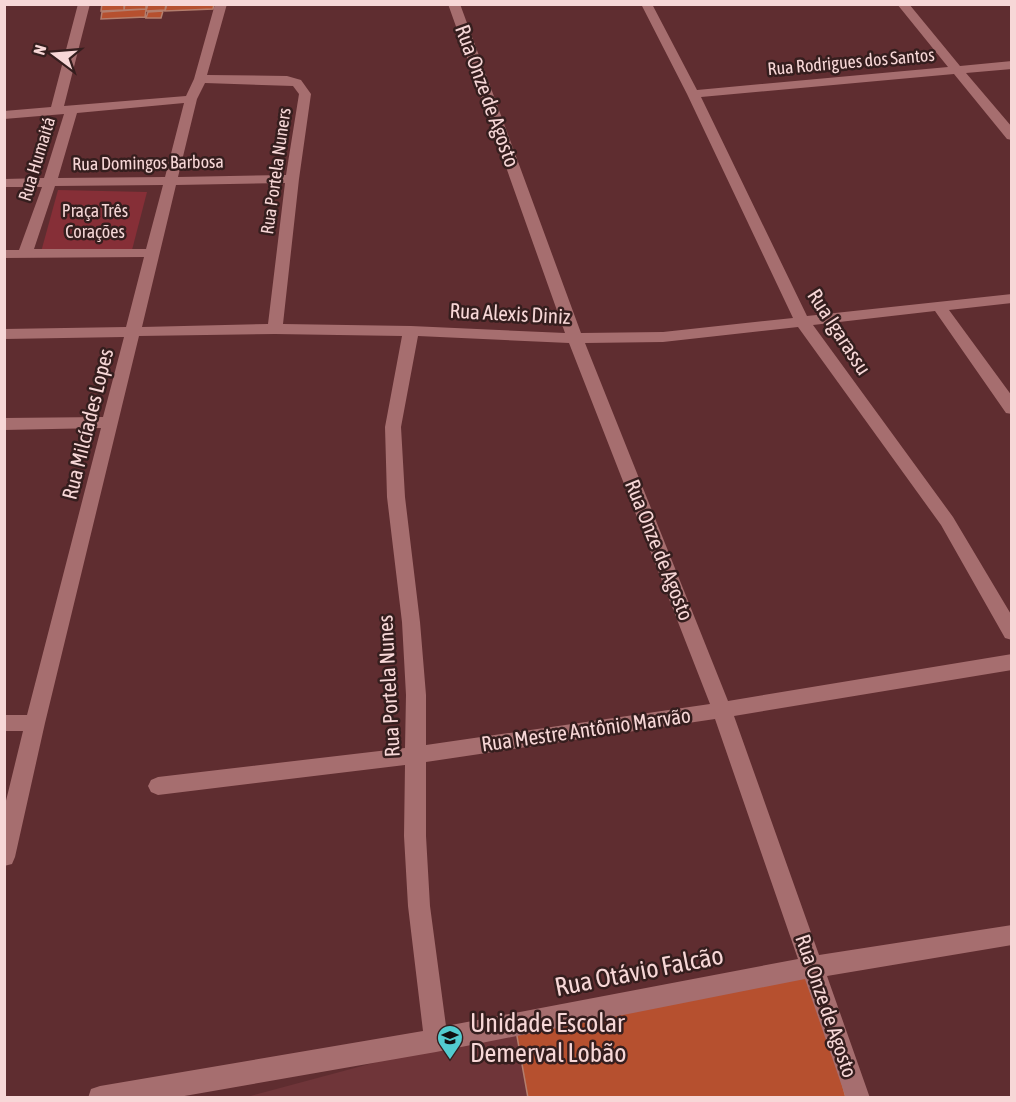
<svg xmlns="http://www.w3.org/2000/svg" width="1016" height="1102" font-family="'Asap Condensed',sans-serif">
<rect width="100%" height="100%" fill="#5f2d30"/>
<path fill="#6f3539" d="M515,1025L528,1097L243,1098Z"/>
<path fill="#862f37" d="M58,190L147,192L132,250L41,252Z"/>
<path fill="#b6502f" stroke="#b47e6d" stroke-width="1.5" d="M102,4H124V10L101,11Z
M125,4H146V9L124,10Z
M148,4H166L165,10L146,11Z
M167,4H214L213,9L165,11Z
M146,9L145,17L101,19L102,12Z
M163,11L161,18H146L148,12Z
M813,967L846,1098H528L515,1025Z"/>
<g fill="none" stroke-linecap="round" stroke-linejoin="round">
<path fill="#a66e6f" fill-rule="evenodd" d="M78,4H90L64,106L186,96L194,79L215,4H227L207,75L287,76L301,80L311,94L299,179L283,324L411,326L565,333L448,4H460L581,333L663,332L793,318L687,94L641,4H652L697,90L948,67L897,4H909L960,66L1012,61V69L966,73L1012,127V140L1007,139L954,74L701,97L807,316L1012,294V303L949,310L1012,396V414L1006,413L935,311L813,325L953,517L1012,616V640L1005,638L941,525L798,327L663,342L585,343L728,701L1012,654V670L734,716L819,955L1012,925V945L827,976L870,1098H846L805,979L436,1052L173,1098H88L91,1089L100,1086L423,1031L408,906L404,836L405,765L158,795L151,792L148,786L151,780L158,777L405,748L406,695L402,622L387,497L385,427L402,336L275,334L139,336L45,723L15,857L12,864L4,866V809L23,731H4V715H27L101,428L4,430V418L103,417L124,337L4,339V329L126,327L144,257L4,258V250H19L42,187H4V179L44,178L64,114L4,119V111L51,107ZM205,83L293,86L299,94L286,175L178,177L197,99ZM184,103L165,177L58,178L77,113ZM285,183L268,324L142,327L176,185ZM163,185L146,249H34L55,186ZM418,336L569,343L710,704L426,745V695L420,622L405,497L401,427ZM715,719L798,959L446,1026L430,906L426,836V762Z"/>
</g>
<defs>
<symbol id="school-pin" viewBox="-11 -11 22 30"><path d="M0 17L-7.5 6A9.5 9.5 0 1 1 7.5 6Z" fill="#52ccd0" stroke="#351e1e"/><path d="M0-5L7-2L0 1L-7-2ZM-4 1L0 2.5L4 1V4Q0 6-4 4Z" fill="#111"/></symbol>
</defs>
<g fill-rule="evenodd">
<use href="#school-pin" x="435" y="1023" width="30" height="40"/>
</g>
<g text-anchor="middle" stroke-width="5" stroke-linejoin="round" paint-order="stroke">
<g font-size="18" fill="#f7d7d7" stroke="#351e1e">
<text transform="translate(851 62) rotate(-5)" y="6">Rua Rodrigues dos Santos</text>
<text transform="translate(37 159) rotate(-73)" y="6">Rua Humaitá</text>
<text transform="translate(148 163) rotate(-1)" y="6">Rua Domingos Barbosa</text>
<text transform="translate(276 171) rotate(-82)" y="6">Rua Portela Nuners</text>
</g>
<g font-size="18" fill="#f5d6d6" stroke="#351e1e">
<text x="95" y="217">Praça Três<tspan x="95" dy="21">Corações</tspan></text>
</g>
<g font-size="21" fill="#f7d7d7" stroke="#351e1e">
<text transform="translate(487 96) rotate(70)" y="7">Rua Onze de Agosto</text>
<text transform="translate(510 314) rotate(3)" y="7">Rua Alexis Diniz</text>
<text transform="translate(839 332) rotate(57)" y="7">Rua Igarassu</text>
<text transform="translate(88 424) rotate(-76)" y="7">Rua Milcíades Lopes</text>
<text transform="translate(659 550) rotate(68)" y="7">Rua Onze de Agosto</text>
<text transform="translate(389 686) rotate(-93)" y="7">Rua Portela Nunes</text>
<text transform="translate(586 730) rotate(-8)" y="7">Rua Mestre Antônio Marvão</text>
<text transform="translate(826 1006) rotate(71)" y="7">Rua Onze de Agosto</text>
</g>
<g font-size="26" fill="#f7d7d7" stroke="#351e1e">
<text transform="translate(639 971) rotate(-11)" y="9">Rua Otávio Falcão</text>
</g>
<g font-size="26" fill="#f7d7d7" stroke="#351e1e" text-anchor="start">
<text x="470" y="1032">Unidade Escolar<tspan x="470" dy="30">Demerval Lobão</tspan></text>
</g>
</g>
<rect width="1016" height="1102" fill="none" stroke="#f7d7d7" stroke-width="12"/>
<g transform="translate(54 54) rotate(286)" stroke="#351e1e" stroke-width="4.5" paint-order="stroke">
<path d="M0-4.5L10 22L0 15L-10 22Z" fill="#f7d7d7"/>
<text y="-9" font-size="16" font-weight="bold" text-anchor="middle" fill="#f7d7d7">N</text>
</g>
</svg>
